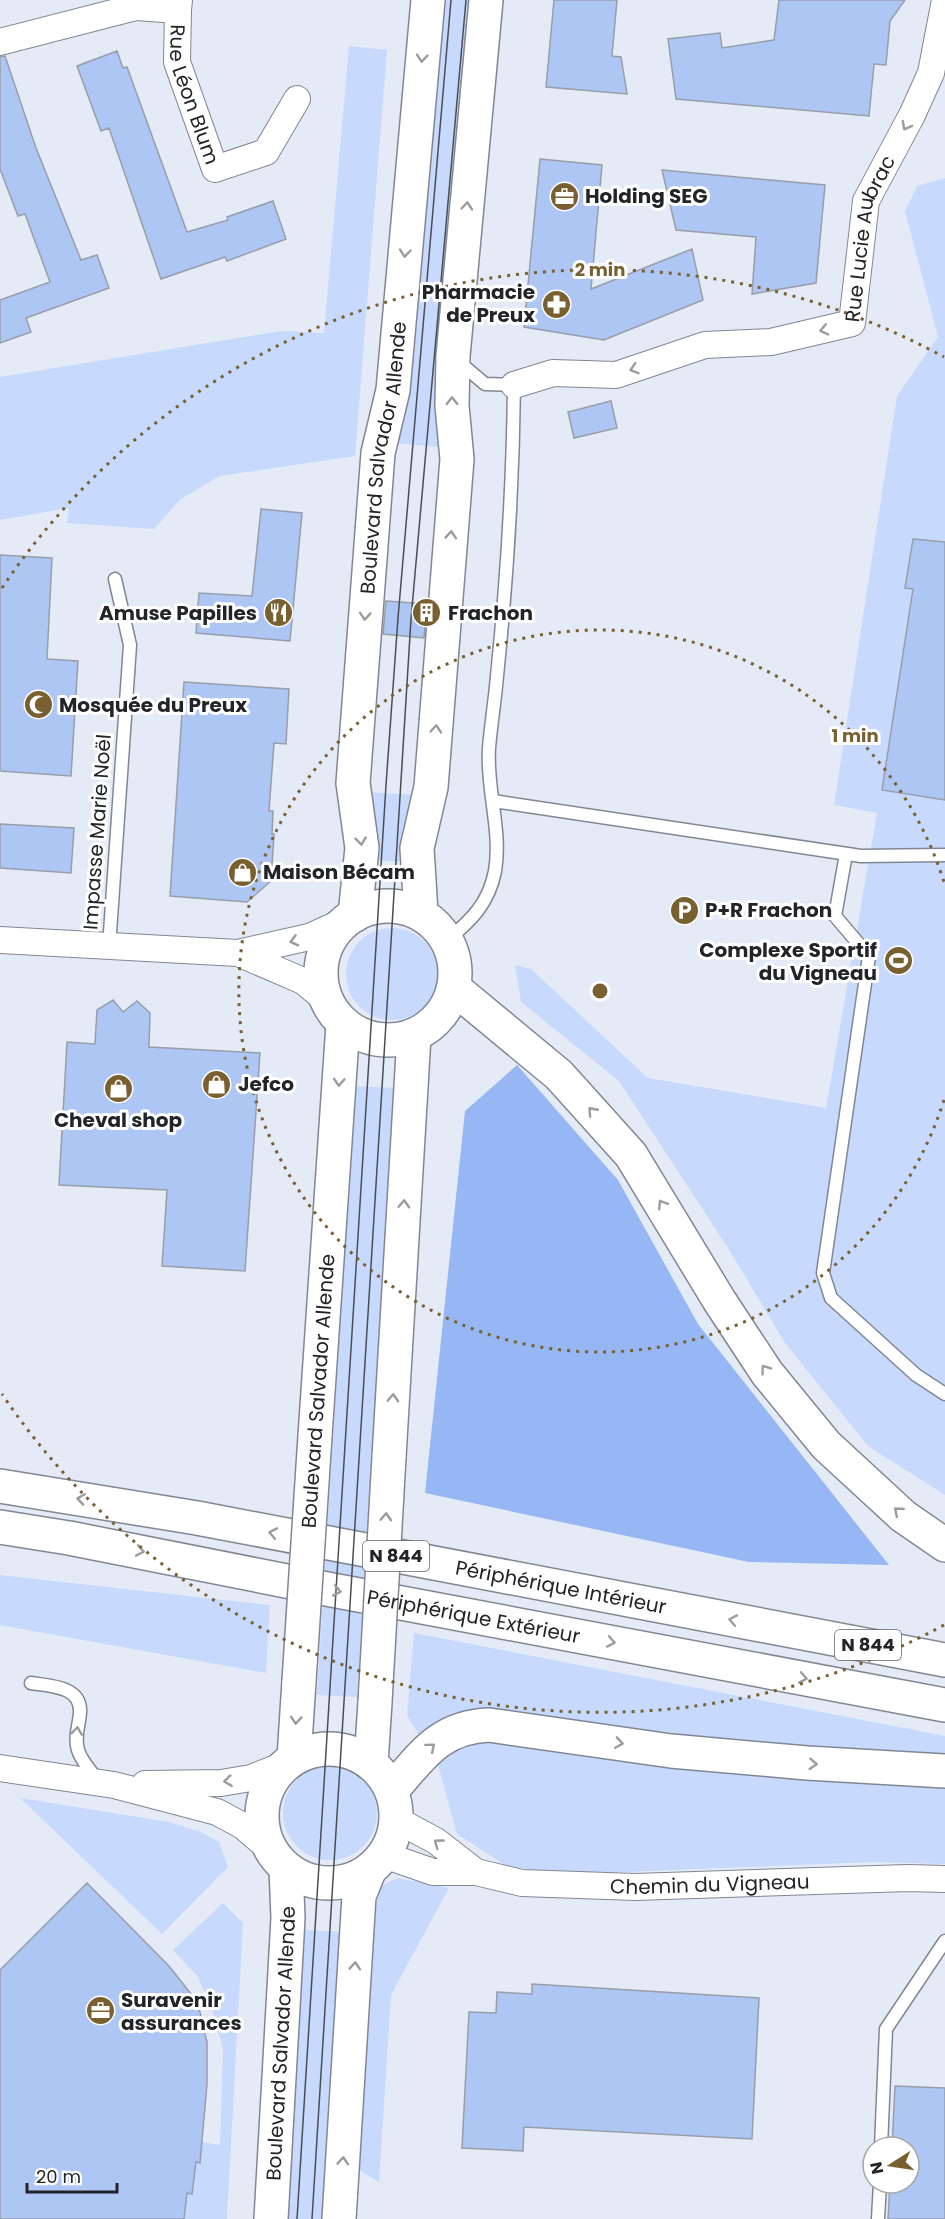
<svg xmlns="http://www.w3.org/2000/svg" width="945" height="2219" font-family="Poppins,sans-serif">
<rect width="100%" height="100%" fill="#e4ebf7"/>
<path fill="#c7dafd" d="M440,0H479L448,448L392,443Z
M349,46L387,50L355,456L220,476L181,499L154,529L67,523L69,508L0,520V377L281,331L324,333Z
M945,178V1495L868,1446L785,1343L731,1253L619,1081L521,1002L515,965L531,969L648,1078L826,1108L877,813L834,805L897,396L938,337L905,211L917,186Z
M364,792L422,795L407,862L370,860Z
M346 974a46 46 0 1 1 92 0a46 46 0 1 1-92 0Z
M355,1086L395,1088L357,1697L317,1695Z
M0,1575L270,1605L266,1673L0,1625Z
M414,1633L945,1736V1864L874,1862L574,1874L508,1867L457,1834L438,1765L407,1716Z
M283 1813a47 47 0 1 1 94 0a47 47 0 1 1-94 0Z
M20,1798L169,1822L201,1832L219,1842L228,1867L162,1934Z
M397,1878L449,1888L391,1995L379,2182L357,2169L376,1906L381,1886Z
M223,1903L243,1923L227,2219H184L187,2193L196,2162H200L202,2142L220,2145L223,2049L212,2009L198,1977L173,1950Z
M304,1930L344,1932L326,2219H286Z"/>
<path fill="#96b7f3" d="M517,1065L618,1180L698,1324L889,1565L749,1562L425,1493L465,1111Z"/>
<path fill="#adc6f4" stroke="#989ea9" stroke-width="1.5" d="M554,0H617L612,56L621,57L627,94L546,87Z
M779,0H905L890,21L886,65L874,64L869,116L676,99L668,39L720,33L722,48L774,40Z
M117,51L123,68L127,67L187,232L228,220L227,217L273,201L286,239L227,261L225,257L161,279L109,128L101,131L77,66Z
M5,56L36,148L81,260L97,255L109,288L26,318L31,332L0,343V300L50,282L25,214L18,216L0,169V57Z
M540,159L602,165L591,289L692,249L703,300L604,340L524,327Z
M662,170L825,185L816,283L752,294L756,237L676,230Z
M611,401L617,428L574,438L568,412Z
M261,509L302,513L290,641L196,633L199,593L252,596Z
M913,539L945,542V800L882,790L913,589L905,588Z
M0,555L52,558L47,659L78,661L71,776L0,771Z
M386,601L427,604L424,638L383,634Z
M184,682L289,689L286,744L274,743L269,811H273L272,834H274L271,881L247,902L170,896Z
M0,824L74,828L71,873L0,868Z
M113,1000L123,1012L137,1001L150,1013L149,1047L260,1053L245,1271L162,1266L167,1190L59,1185L67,1042L95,1044L97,1010Z
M87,1883L169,1966L191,1994L200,2012L207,2042V2084L200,2163L196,2162L192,2194L187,2193L184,2219H0V1970Z
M532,1984L759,1998L752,2139L524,2127L523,2151L462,2148L469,2012L496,2013L497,1992L532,1994Z
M895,2086L945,2088V2219H888L890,2183H909V2147H892Z"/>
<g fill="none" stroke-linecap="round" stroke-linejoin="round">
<defs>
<path id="lane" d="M493,801L861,856L945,855
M846,854L835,916L869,956L823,1273L831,1298L916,1375L945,1394
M447,940C471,921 489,903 495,871C502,830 486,789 489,748C491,724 495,700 497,676C507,579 513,482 514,385L485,384L459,362
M109,947L130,645L115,579
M31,1683C50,1686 82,1686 80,1713C79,1726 74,1737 78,1750C81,1761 92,1772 98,1781
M881,2147L886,2029L945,1941
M878,2219L880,2183"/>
<g id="street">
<path id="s1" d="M178,10L177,62L215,169L266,152L297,99"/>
<path d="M0,42L136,7L178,10L179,0"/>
<path id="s2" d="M514,385L553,373L616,375L705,345L771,342L852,323L866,201L912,115L931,73L945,0"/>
<path d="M0,940L238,953L309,937L347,920"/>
<path d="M238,953L303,981L326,1000"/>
<path d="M0,1768L114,1785L217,1812L243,1826L270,1849"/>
<path d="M145,1784L221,1783L251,1778L284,1765"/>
<path d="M397,1820L436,1841L476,1872"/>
<path id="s3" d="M384,1855L433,1872H476L522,1883L635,1887L908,1878L945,1879"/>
</g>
<g id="secondary">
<circle cx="388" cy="973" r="67"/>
<path d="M421,914L417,848L431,787L457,459L452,406L453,356L486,0"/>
<path id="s4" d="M355,915L362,848L353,783L378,453L393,390L428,0"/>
<path d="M315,1436L343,1024"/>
<path d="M389,1457L414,1036"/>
<circle cx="329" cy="1816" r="67"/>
<path d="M294,1758L299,1681"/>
<path d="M371,1763L375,1702"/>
<path id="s5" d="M271,2219L288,1918L286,1868"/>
<path d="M339,2219L359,1896L369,1871"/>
</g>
<g id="highway">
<path d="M454,988L559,1075L631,1155L719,1300L767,1373L826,1445L903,1516L945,1545"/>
<path id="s6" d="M0,1486L197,1518L945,1660"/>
<path id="s7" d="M0,1527L69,1538L332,1590L945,1705"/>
<path d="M392,1790C422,1756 439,1727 489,1725L671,1751L807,1763L945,1771"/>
</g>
</defs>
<use href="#lane" stroke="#818792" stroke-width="15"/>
<use href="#street" stroke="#818792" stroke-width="28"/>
<use href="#secondary" stroke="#818792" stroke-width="36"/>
<use href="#highway" stroke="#818792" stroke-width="36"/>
<use href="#lane" stroke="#fff" stroke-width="12"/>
<use href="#street" stroke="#fff" stroke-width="26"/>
<use href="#secondary" stroke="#fff" stroke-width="33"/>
<use href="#highway" stroke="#fff" stroke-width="33"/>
<path stroke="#4a4d53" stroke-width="1.5" d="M297,2219L386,785L398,618L451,0
M312,2219L411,619L466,0"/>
<defs>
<path id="secondary-bridge" d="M299,1681L315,1436
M375,1702L389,1457"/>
</defs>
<use href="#secondary-bridge" stroke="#818792" stroke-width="36" stroke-linecap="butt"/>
<use href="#secondary-bridge" stroke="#fff" stroke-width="33"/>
</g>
<defs><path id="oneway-chevron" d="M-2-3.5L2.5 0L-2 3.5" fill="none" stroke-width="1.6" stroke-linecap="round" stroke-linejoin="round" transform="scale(1.5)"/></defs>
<g stroke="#9c9c9e">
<use href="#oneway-chevron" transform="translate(422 58) rotate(95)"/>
<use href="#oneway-chevron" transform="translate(906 126) rotate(118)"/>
<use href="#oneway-chevron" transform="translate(467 206) rotate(-85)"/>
<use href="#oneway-chevron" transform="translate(405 253) rotate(95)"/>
<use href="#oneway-chevron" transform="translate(824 330) rotate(167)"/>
<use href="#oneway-chevron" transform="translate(634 369) rotate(162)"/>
<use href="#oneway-chevron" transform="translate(452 401) rotate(-91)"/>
<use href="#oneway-chevron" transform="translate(451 535) rotate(-86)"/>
<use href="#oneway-chevron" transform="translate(365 616) rotate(94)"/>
<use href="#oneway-chevron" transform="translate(436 729) rotate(-85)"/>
<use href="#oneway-chevron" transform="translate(361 841) rotate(84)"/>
<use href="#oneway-chevron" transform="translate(294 941) rotate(166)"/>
<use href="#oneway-chevron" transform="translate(339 1082) rotate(94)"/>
<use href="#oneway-chevron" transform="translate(592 1111) rotate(-132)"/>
<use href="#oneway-chevron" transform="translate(404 1204) rotate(-87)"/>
<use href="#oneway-chevron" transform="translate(662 1204) rotate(-122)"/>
<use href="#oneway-chevron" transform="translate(765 1369) rotate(-125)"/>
<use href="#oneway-chevron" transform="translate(393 1398) rotate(-87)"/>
<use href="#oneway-chevron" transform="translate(81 1499) rotate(-171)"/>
<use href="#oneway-chevron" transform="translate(898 1511) rotate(-139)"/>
<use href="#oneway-chevron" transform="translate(386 1517) rotate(-87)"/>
<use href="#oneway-chevron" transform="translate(273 1533) rotate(-169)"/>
<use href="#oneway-chevron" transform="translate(140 1551) rotate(11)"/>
<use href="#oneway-chevron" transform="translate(337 1591) rotate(11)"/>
<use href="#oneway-chevron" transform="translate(733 1620) rotate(-169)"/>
<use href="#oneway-chevron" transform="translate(611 1642) rotate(11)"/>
<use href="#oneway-chevron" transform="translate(803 1678) rotate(11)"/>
<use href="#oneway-chevron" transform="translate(296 1720) rotate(94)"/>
<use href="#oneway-chevron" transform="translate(77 1731) rotate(-83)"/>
<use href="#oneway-chevron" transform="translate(619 1743) rotate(9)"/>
<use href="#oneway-chevron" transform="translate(431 1747) rotate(-40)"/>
<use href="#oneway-chevron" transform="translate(813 1764) rotate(4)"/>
<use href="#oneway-chevron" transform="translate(228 1781) rotate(173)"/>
<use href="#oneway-chevron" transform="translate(438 1843) rotate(-144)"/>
<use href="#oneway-chevron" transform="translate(355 1966) rotate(-86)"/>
<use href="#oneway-chevron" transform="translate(343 2161) rotate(-86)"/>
</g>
<g fill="none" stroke="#796031" stroke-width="3" stroke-dasharray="3 6">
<path d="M944 1100A361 361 0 1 1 944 882"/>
<path d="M944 1625A721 721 0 0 1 2 1394M2 588A721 721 0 0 1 944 357"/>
</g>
<defs>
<symbol id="office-disc" viewBox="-11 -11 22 22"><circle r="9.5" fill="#796031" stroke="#fff"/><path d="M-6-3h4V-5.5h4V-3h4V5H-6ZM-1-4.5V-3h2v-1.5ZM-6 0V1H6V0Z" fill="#fff"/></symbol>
<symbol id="pharmacy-disc" viewBox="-11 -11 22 22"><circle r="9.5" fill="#796031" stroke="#fff"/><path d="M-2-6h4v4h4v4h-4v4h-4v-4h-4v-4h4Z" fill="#fff"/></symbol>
<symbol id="restaurant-disc" viewBox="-11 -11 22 22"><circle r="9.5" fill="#796031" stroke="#fff"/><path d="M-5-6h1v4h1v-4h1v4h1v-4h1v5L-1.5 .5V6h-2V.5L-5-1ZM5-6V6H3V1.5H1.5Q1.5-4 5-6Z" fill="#fff"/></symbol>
<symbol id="building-disc" viewBox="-11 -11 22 22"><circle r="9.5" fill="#796031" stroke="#fff"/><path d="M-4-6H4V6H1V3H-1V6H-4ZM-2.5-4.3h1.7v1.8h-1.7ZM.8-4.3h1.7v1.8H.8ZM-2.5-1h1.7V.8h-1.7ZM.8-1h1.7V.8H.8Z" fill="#fff"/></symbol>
<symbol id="mosque-disc" viewBox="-11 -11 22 22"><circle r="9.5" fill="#796031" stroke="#fff"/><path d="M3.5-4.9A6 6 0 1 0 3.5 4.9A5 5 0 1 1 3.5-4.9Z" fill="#fff"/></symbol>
<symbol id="shop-disc" viewBox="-11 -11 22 22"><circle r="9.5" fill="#796031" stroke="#fff"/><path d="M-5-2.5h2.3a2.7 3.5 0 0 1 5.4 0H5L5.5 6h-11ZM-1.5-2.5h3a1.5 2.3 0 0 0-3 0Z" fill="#fff"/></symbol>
<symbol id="parking-disc" viewBox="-11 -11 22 22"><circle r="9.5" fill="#796031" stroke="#fff"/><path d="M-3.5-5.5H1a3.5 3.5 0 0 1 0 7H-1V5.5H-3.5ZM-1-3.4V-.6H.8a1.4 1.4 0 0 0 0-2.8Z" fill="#fff"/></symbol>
<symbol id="stadium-disc" viewBox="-11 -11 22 22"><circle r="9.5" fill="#796031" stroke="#fff"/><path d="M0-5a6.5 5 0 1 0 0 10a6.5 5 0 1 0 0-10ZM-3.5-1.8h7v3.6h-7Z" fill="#fff"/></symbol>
</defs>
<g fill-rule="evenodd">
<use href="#office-disc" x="548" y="180" width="33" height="33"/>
<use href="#pharmacy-disc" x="540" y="288" width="33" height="33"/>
<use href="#restaurant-disc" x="262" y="596" width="33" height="33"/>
<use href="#building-disc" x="410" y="596" width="33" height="33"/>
<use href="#mosque-disc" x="22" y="688" width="33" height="33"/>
<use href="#shop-disc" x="226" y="856" width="33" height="33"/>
<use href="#parking-disc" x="668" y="894" width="33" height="33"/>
<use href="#stadium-disc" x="882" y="944" width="33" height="33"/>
<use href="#shop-disc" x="200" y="1068" width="33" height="33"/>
<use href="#shop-disc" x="102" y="1072" width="33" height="33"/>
<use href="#office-disc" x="84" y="1994" width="33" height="33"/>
</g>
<g text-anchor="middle" stroke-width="6" stroke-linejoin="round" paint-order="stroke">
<g fill="#fff" stroke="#646668" stroke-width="1.5">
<rect x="363" y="1541" width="66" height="30" rx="4.5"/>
<rect x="835" y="1630" width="66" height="30" rx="4.5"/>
</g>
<g font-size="18" font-weight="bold" fill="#222428">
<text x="396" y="1562">N 844</text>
<text x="868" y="1651">N 844</text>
</g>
<g font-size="20" fill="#222428" stroke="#fff">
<text dy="7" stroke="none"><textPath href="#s1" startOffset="87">Rue Léon Blum</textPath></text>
<text dy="7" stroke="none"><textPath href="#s2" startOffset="434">Rue Lucie Aubrac</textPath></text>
<text dy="7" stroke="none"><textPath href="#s4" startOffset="460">Boulevard Salvador Allende</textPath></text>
<text transform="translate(97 832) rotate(-86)" y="7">Impasse Marie Noël</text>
<text transform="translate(318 1391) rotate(-86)" y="7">Boulevard Salvador Allende</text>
<text dy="7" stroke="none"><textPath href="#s6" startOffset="570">Périphérique Intérieur</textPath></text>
<text dy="7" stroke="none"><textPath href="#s7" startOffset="482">Périphérique Extérieur</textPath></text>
<text dy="7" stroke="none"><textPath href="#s3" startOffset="330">Chemin du Vigneau</textPath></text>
<text dy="7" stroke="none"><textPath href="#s5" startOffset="176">Boulevard Salvador Allende</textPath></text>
</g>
<g font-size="20" font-weight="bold" fill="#222428" stroke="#fff" text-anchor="start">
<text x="585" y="203">Holding SEG</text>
<text x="535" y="299" text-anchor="end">Pharmacie<tspan x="535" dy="23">de Preux</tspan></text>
<text x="257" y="620" text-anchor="end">Amuse Papilles</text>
<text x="448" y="620">Frachon</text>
<text x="59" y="712">Mosquée du Preux</text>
<text x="263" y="879">Maison Bécam</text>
<text x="705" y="917">P+R Frachon</text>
<text x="877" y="957" text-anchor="end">Complexe Sportif<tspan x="877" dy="23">du Vigneau</tspan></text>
<text x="238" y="1091">Jefco</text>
<text x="118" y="1127" text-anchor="middle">Cheval shop</text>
<text x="121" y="2007">Suravenir<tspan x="121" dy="23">assurances</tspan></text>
</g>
</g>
<circle cx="600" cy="991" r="9" fill="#796031" stroke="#fff" stroke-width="3"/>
<g font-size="18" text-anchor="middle" font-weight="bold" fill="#796031" stroke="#fff" stroke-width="6" stroke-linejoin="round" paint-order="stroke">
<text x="600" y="276">2 min</text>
<text x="855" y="742">1 min</text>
</g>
<g transform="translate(891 2165) rotate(258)"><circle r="28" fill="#ffffff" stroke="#a7a7a9" stroke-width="1.5"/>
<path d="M0-4.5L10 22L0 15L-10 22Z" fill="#796031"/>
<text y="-9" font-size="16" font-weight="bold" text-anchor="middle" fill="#222428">N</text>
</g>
<path d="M27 2183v9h90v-9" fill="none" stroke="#222428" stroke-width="3"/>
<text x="36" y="2183" font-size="18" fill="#222428" stroke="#ffffff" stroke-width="4.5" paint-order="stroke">20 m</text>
</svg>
